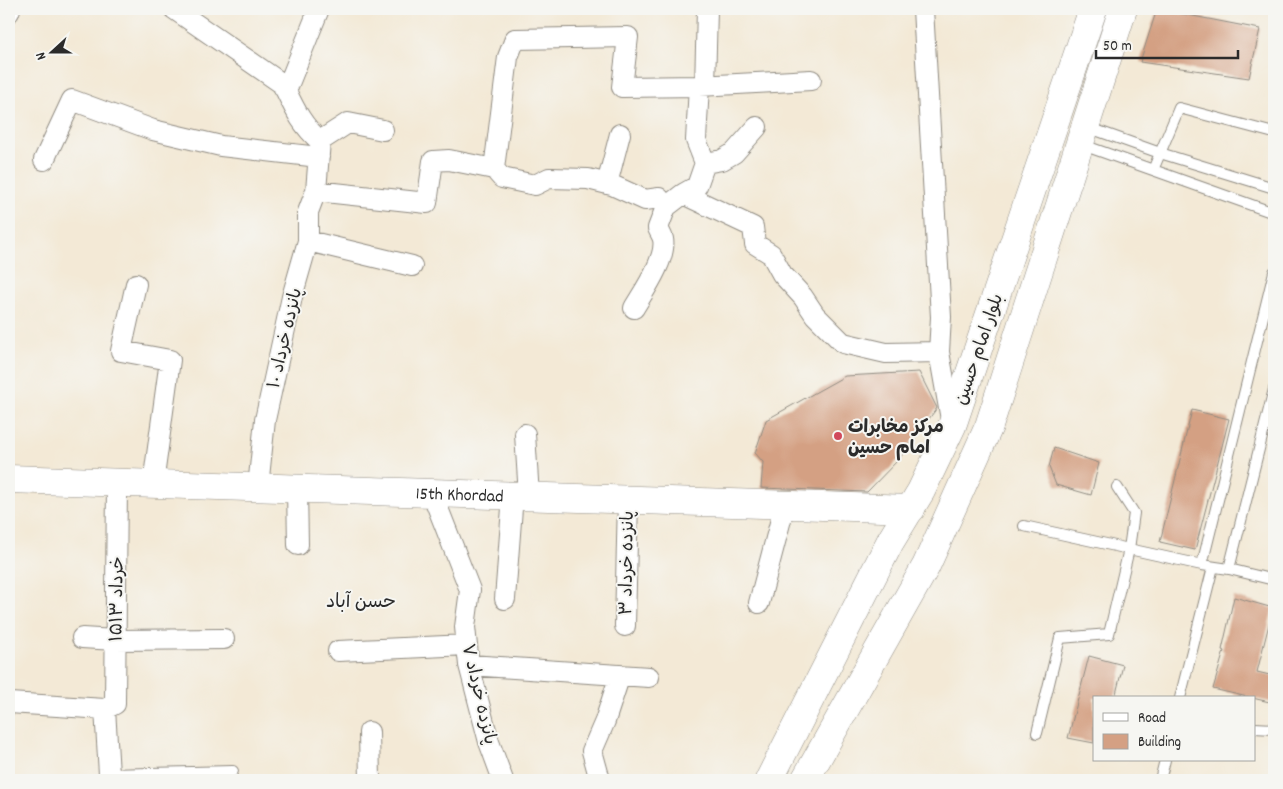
<svg xmlns="http://www.w3.org/2000/svg" width="1283" height="789" font-family="Dekko,'Playpen Sans Arabic',sans-serif">
<rect width="100%" height="100%" fill="#f6f6f2"/>
<filter id="ink" filterUnits="userSpaceOnUse"><feTurbulence type="fractalNoise" baseFrequency=".02" numOctaves="2"/><feDisplacementMap in="SourceGraphic" scale="10" xChannelSelector="R" yChannelSelector="G"/><feConvolveMatrix kernelMatrix="1 2 1 2 8 2 1 2 1" color-interpolation-filters="sRGB"/></filter>
<filter id="wash" filterUnits="userSpaceOnUse"><feTurbulence type="fractalNoise" baseFrequency=".0096" numOctaves="4" result="noise"/><feDisplacementMap in="SourceGraphic" scale="20" xChannelSelector="R" yChannelSelector="G"/><feGaussianBlur stdDeviation="1.12" result="paint"/><feColorMatrix in="noise" values="0 0 0 0 0 0 0 0 0 0 0 0 0 0 0 0 0 1.4 0 .05"/><feComposite in="paint" operator="in"/></filter>
<g filter="url(#wash)">
<rect width="100%" height="100%" fill="#f3e9d6"/>
<g id="blocks">
<path fill="#d4a083" d="M1157,9L1260,29L1249,78L1140,62Z
M919,372L937,408L899,459L867,492L761,488L763,462L755,453L766,420L845,376Z
M1192,410L1229,419L1195,550L1160,542Z
M1054,448L1099,463L1091,495L1056,485L1049,467Z
M1234,597L1273,608L1257,672L1274,676V703L1213,689L1224,651L1222,650Z
M1089,656L1123,665L1115,698H1094V743L1068,738Z"/>
</g>
</g>
<g filter="url(#ink)">
<use href="#blocks" fill-opacity="0" stroke="#8f8a80" stroke-width="1"/>
<g fill="none" stroke-linecap="round" stroke-linejoin="round">
<defs>
<path id="lane" d="M1087,127L1160,153L1274,188
M1080,144L1274,213
M1153,170L1179,108L1274,133
M1274,272L1202,565L1229,569L1274,389
M1024,526L1202,565
M1229,569L1274,580
M1180,698L1213,567
M1254,728L1274,729
M1037,733L1060,638L1109,634L1129,549L1134,513L1117,487
M108,777L109,774L233,771
M1160,780L1165,760"/>
<path id="street" d="M174,9L281,83L286,91L319,9
M923,9L941,317L939,352L952,425
M9,12L10,9
M699,86L811,80
M705,86L707,9
M286,91C296,112 303,126 320,141
M383,130L348,123L320,141L316,191L427,203L433,161L449,160L494,169
M44,160L72,100L153,130L221,146L319,157
M705,163L722,160L734,153L757,127
M607,184L620,134
M666,207L659,198L645,200L612,185L588,179L549,178L535,185L502,178L494,169L508,57L515,39L628,37L622,87L699,86L696,140L705,163L697,186L683,194
M308,241L412,266
M136,284L121,351L170,360L153,484
M634,308C644,291 667,258 663,239C662,235 659,231 658,228L666,207L683,194L753,227L755,244L771,254L782,274L803,297L815,315L843,343L886,353L939,352
M525,434L529,496
M258,487L265,420L292,297L308,241V212L316,191
M297,488L298,545
M432,493L470,590L465,627L469,665L489,742L503,780
M505,599L513,495
M759,603L785,504
M625,626L628,499
M82,638L115,640L224,639
M338,651L467,645
M469,665L649,677
M9,703L105,709L109,774
M105,709L115,704L117,483
M369,732L370,780
M600,780L592,751L605,721L620,675"/>
<g id="secondary">
<path id="s1" d="M9,479L911,509"/>
<path d="M769,780L890,542L921,491L952,426L1093,9"/>
<path d="M805,780L926,566L989,426L1123,9"/>
</g>
</defs>
<use href="#lane" stroke="#8f8a80" stroke-width="12"/>
<use href="#street" stroke="#8f8a80" stroke-width="22"/>
<use href="#secondary" stroke="#8f8a80" stroke-width="29"/>
<use href="#lane" stroke="#fff" stroke-width="10"/>
<use href="#street" stroke="#fff" stroke-width="20"/>
<use href="#secondary" stroke="#fff" stroke-width="28"/>
</g>
</g>
<circle fill="#d1495b" stroke="#f6f6f2" stroke-width="2" cx="838" cy="436" r="5"/>
<g text-anchor="middle" stroke-width="4" stroke-linejoin="round" paint-order="stroke">
<g font-size="18" fill="#2b2b2b" stroke="#f6f6f2">
<text transform="translate(284 338) rotate(-77)" y="6">پانزده خرداد ۱۰</text>
<text transform="translate(978 349) rotate(-71)" y="6">بلوار امام حسین</text>
<text dy="6" stroke="none"><textPath href="#s1" startOffset="451">15th Khordad</textPath></text>
<text transform="translate(626 563) rotate(-89)" y="6">پانزده خرداد ۳</text>
<text transform="translate(116 599) rotate(-89)" y="6">۱۵خرداد ۱۳</text>
<text transform="translate(480 694) rotate(77)" y="6">پانزده خرداد ۷</text>
</g>
<g font-size="18" font-weight="bold" fill="#2b2b2b" stroke="#f6f6f2" text-anchor="start">
<text x="848" y="432">مرکز مخابرات<tspan x="848" dy="21">امام حسین</tspan></text>
</g>
<g font-size="19" fill="#2b2b2b" stroke="#f6f6f2">
<text x="361" y="607">حسن آباد</text>
</g>
</g>
<rect width="1283" height="789" fill="none" stroke="#f6f6f2" stroke-width="30"/>
<rect x="1093" y="696" width="162" height="65" fill="#f6f6f2" stroke="#a5a5a2"/>
<rect x="1103" y="713" width="25" height="8" fill="#ffffff" stroke="#a5a5a2"/>
<text x="1138" y="722" font-size="15" fill="#2b2b2b">Road</text>
<rect x="1103" y="734" width="25" height="15" fill="#d4a083" stroke="#a5a5a2"/>
<text x="1138" y="746" font-size="15" fill="#2b2b2b">Building</text>
<g transform="translate(52 52) rotate(249)" stroke="#f6f6f2" stroke-width="4" paint-order="stroke">
<path d="M0-4L9 19L0 12L-9 19Z" fill="#2b2b2b"/>
<text y="-8" font-size="14" font-weight="bold" text-anchor="middle" fill="#2b2b2b">N</text>
</g>
<path d="M1096 50v8h142v-8" fill="none" stroke="#2b2b2b" stroke-width="2.5"/>
<text x="1103" y="50" font-size="15" fill="#2b2b2b" stroke="#f6f6f2" stroke-width="4" paint-order="stroke">50 m</text>
</svg>
